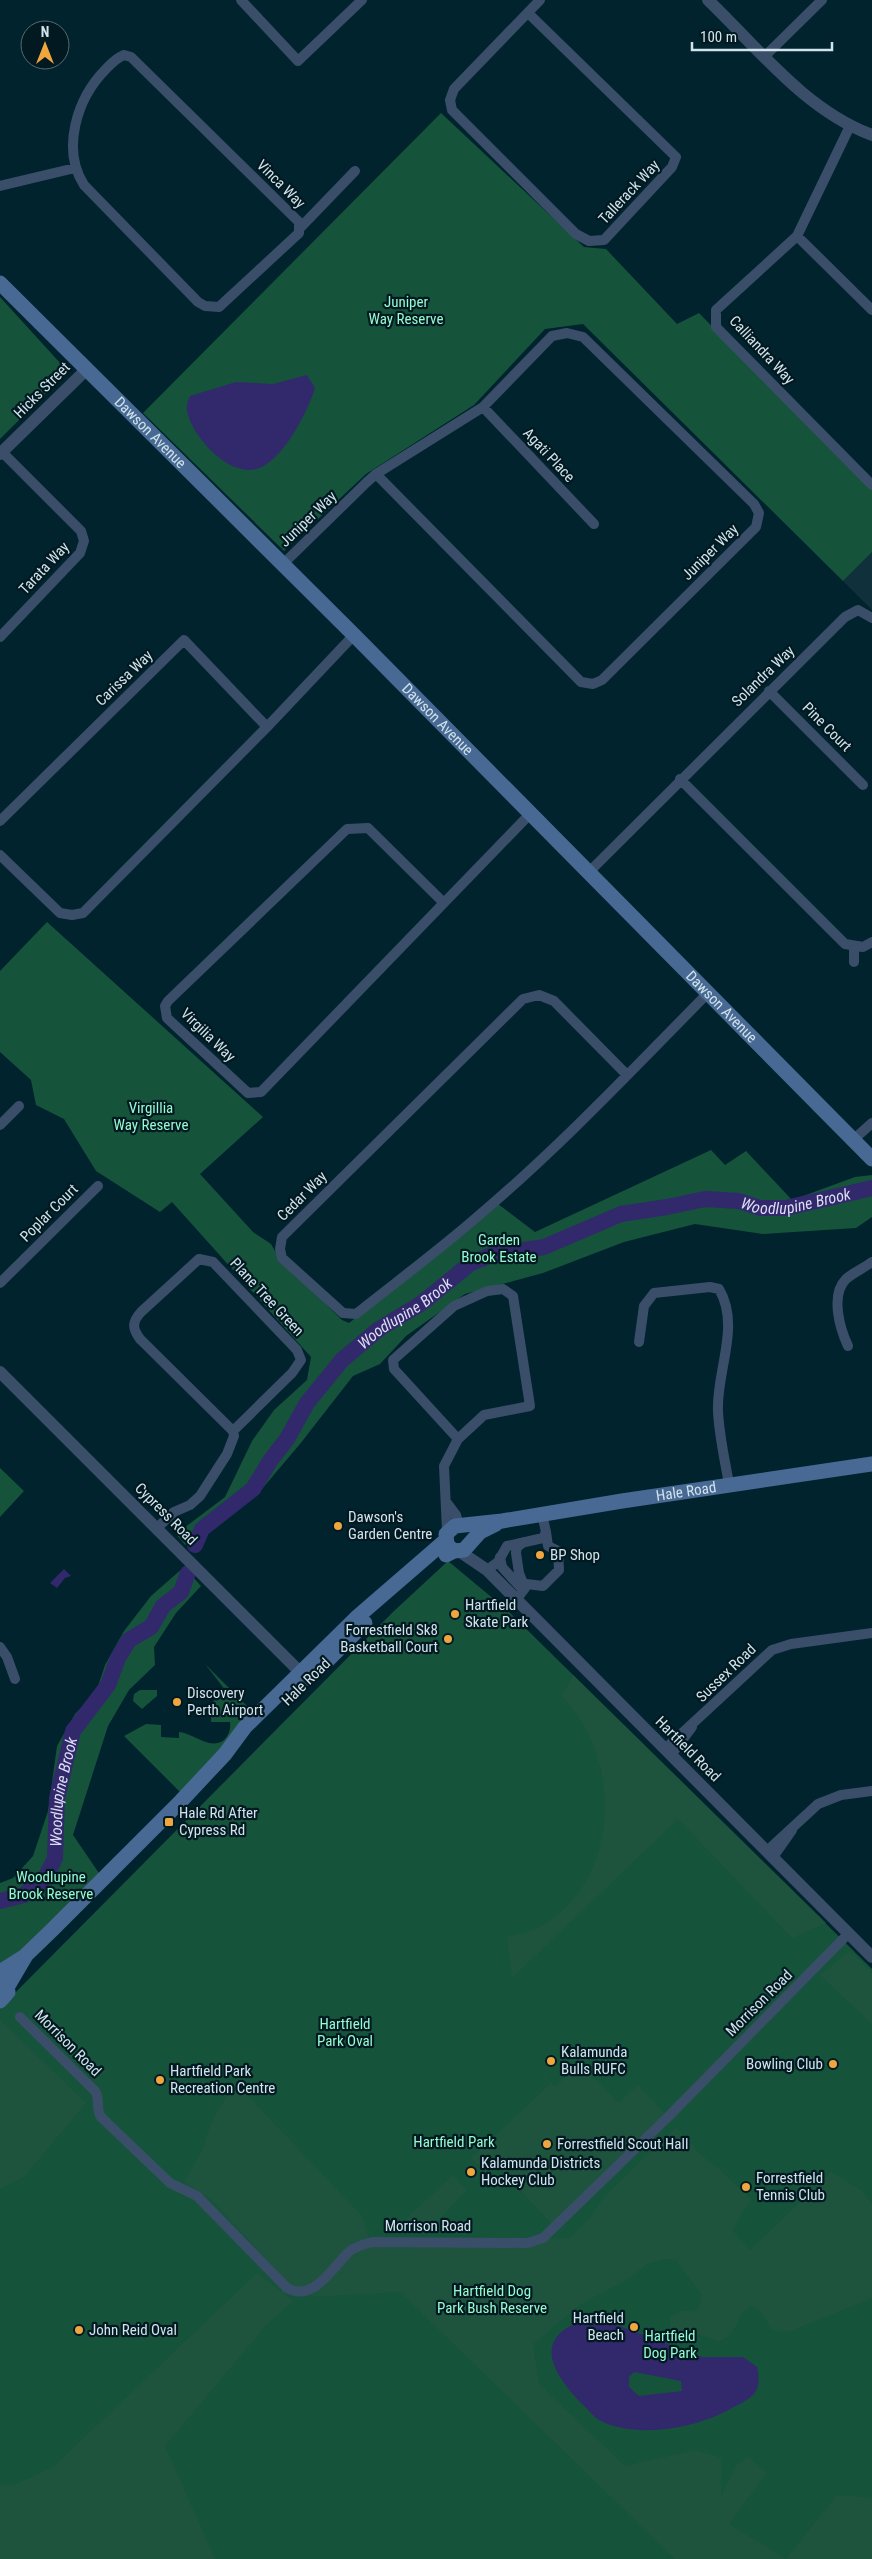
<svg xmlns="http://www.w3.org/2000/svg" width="872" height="2559" font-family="'Roboto Condensed',sans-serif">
<rect width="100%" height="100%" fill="#01232e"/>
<path fill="#10303b" d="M872,552V610L843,581Z"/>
<path fill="#16533b" d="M441,113L584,247L606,249L677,324L699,313L872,490V552L843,581L583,324L545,329L474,405L366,474L284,551L143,413Z
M0,297L61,364L62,377L0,439Z
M47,922L263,1117L200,1174L253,1232L271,1244L279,1258L342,1320L349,1323L498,1204L535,1232L711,1150L725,1165L746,1151L792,1200L855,1177L872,1175V1217L856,1228L763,1234L695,1224L624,1242L543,1273L465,1294L406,1336L380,1364L353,1376L300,1444L256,1496L226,1519L185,1545L176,1534L225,1497L252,1441L274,1410L307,1380L311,1357L172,1202L160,1212L96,1171L64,1119L36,1105L31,1080L0,1052V971Z
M0,1468L24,1491L0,1517Z
M448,1561L507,1610L872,1969V2559H0V2008L394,1611Z
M184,1567L201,1586L176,1613L154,1647L155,1665L129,1690L108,1726L73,1835L103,1879L0,1972V1883L13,1878L33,1856L48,1811L57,1746L75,1714L96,1692L105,1665L124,1631L151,1596Z
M205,1664L257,1716L185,1797L124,1736L146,1724L161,1725V1737L179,1738V1732C194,1733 209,1751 224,1740C229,1735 231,1729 230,1722H211V1714H196V1708H205L226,1691Z
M140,1690H157V1696L142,1709L133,1701L134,1694Z"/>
<path fill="#1e543e" d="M573,1675L826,1923L792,1938L678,1819L512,1978L507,1937C517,1934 531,1932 540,1927C613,1885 622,1784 579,1717C574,1709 567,1703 562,1696Z
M850,1951L872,1973V2024L820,1975Z
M0,2020L86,2103L24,2177L0,2189Z
M526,2057L555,2087L580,2063L618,2103L638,2085L668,2117L555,2228L496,2164L485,2173L471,2158L550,2084Z
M235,2082L362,2216L369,2239L315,2283L303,2290L289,2284L211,2199L184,2182L202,2151L211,2123Z
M676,2127L701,2155L719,2169L751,2199L732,2230L750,2250L831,2172L861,2190L872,2204V2298L788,2332L772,2329L758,2308L751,2306L741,2314L738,2323L728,2337L720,2341L693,2333L680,2334L670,2327V2317L680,2311L698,2310L702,2296L676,2260L663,2259L647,2264L627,2280L581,2304L533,2344L539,2384L625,2466L695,2450L722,2458L721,2496L736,2465L748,2457L767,2473L729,2524L786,2559L837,2495L872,2498V2559H675L400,2292L309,2297L339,2266L369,2245L569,2238L591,2217L604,2197Z
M453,2175L467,2190L425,2234L396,2228Z
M257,2273L294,2301L269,2322L165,2446L215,2559H0V2485L12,2486L53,2467Z"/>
<path fill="#32286c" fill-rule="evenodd" d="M307,375L315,388C307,413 286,454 262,467C232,482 192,437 187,411C186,406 188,401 190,396L236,382L273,384Z
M64,1569L71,1576L65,1578L57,1588L50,1583Z
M582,2321L614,2324L702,2357H743L757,2367C763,2395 751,2398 730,2409C697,2428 637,2439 601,2421C594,2418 587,2408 581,2403C555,2376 530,2339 582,2321ZM634,2372L681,2381L682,2391L639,2396L629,2387V2377Z"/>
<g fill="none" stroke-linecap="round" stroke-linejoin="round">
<g stroke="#32286c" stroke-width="16">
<path id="s1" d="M195,1545L202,1529L253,1489L270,1461L287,1439L307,1403L342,1360L379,1329L422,1303L471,1263L492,1255L544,1247L621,1214L667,1207L705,1199L739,1201L760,1208H786L872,1188"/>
<path id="s2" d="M0,1901L24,1895L45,1878L55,1858L57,1798L73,1731L108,1685L118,1658L129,1640L151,1627L163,1606L181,1592L188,1573"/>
</g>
<path stroke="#3a4e69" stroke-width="10" d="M241,0L298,61L362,0
M528,13L676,157L672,167L604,240L589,241L576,234L452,110L450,100L454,89L540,0
M124,55L131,57L299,222V233L219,307L205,306L198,302L84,185C61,149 77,98 106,69C111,64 116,58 124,55Z
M765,56L822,0
M850,126L797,236L716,310V327L872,485
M0,186L75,168
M300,228L355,171
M797,236L872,310
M483,407L594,524
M282,565L367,482L376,474L483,407L552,336L567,333L583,337L754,504L759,513L756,527L602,680L593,684L581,682L376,474
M0,637L80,553L84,541L81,531L2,452
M769,691L863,785
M680,779L845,944L863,947L872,942
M0,821L184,640L267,727
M0,855L60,913L72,915L83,913L267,727L354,635
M589,872L845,617L858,610L872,618
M444,903L368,828L347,829L168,1001L165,1006L167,1018L248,1093L261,1092L530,814
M854,947V962
M627,1075L554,1001L539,995L523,999L282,1237L280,1249L282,1258L343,1313L356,1314C396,1282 438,1251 477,1217C559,1148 633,1069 708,993
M0,1125L19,1106
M853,1140L872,1123
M0,1283L98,1186
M639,1342L644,1306L654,1293L710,1287L719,1289C741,1326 716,1372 718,1411C719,1435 725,1461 729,1484
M848,1346C840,1329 830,1295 846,1279C854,1272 864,1268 872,1262
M447,1503L456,1515L459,1525
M157,1528L174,1512L190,1505L200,1496L227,1454L234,1436L233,1431L292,1373L301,1360L297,1350L213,1262L199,1259L141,1312C132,1322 132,1328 140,1339L233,1431
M447,1531L444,1466L458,1439L484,1415L530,1406L513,1296L503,1289L487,1291L454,1306L393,1360L394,1369L458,1439
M500,1557L502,1567L521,1588
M487,1570L498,1562L507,1546L543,1538L546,1532L542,1514
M518,1583L543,1586L559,1570L558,1551L548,1546L546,1532
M516,1600L525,1588L519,1573L516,1553L517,1547L524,1542
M0,1647L7,1657L15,1679
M665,1749L772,1650L791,1644L872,1633
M671,1755L692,1727
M767,1851L818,1804L841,1795L872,1791
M773,1857L792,1830
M20,2017L95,2091C101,2101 95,2108 101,2117L170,2183L197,2196L287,2288C314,2303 333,2266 350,2251C357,2246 365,2244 372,2242L528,2243L543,2238L668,2117L849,1933"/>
<path stroke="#3a4e69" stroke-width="12" d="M708,0C758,48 805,110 872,135
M0,454L86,370
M0,1372L308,1680
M459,1551L487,1570L872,1957"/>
<g stroke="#476993" stroke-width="15">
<path id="s3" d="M0,283L354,635L872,1159"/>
<path id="s4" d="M454,1551L447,1545L446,1534L455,1526L502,1521L622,1501L872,1464"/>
<path d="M446,1555L454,1551L464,1550L480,1532L496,1524"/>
<path d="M320,1668L365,1623"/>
<path d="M0,1972L25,1956L52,1930L181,1801L225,1754L245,1727L356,1618L445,1541"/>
<path d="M8,1986L25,1957"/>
<path d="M0,2001L8,1992L5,1979"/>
</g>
</g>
<g fill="#f0a63e" stroke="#021921" stroke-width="2">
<circle cx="338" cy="1526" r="5"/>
<circle cx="540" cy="1555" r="5"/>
<circle cx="455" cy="1614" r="5"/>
<circle cx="448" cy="1639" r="5"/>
<circle cx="177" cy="1702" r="5"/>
<rect x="164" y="1817" width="10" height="10" rx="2.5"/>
<circle cx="551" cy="2061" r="5"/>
<circle cx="833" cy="2064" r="5"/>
<circle cx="160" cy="2080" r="5"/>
<circle cx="547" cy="2144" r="5"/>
<circle cx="471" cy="2172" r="5"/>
<circle cx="746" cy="2187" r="5"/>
<circle cx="634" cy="2327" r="5"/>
<circle cx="79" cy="2330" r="5"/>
</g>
<g text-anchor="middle" stroke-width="4.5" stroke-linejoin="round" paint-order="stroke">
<g font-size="15" fill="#d1e3eb" stroke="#021921">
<text transform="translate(281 184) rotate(45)" y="5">Vinca Way</text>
<text transform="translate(629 192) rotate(-47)" y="5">Tallerack Way</text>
<text transform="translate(762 350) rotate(47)" y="5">Calliandra Way</text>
<text transform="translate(42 390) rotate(-45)" y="5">Hicks Street</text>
<text dy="5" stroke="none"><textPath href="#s3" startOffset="212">Dawson Avenue</textPath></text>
<text transform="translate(549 455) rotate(47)" y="5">Agati Place</text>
<text transform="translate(308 519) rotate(-44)" y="5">Juniper Way</text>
<text transform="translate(710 552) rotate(-45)" y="5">Juniper Way</text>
<text transform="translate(44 568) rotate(-47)" y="5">Tarata Way</text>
<text transform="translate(763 676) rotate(-44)" y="5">Solandra Way</text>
<text transform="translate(124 678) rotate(-44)" y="5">Carissa Way</text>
<text dy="5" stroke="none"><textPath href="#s3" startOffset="618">Dawson Avenue</textPath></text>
<text transform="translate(827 727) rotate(45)" y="5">Pine Court</text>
<text dy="5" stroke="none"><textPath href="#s3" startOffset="1022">Dawson Avenue</textPath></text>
<text transform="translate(208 1035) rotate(44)" y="5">Virgilia Way</text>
<text transform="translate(302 1196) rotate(-45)" y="5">Cedar Way</text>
<text transform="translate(49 1213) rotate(-45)" y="5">Poplar Court</text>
<text transform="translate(267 1297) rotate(47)" y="5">Plane Tree Green</text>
<text dy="5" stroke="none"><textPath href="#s4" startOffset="266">Hale Road</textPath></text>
<text transform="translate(166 1514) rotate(45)" y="5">Cypress Road</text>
<text transform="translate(726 1673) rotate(-44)" y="5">Sussex Road</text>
<text transform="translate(306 1682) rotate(-44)" y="5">Hale Road</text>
<text transform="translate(688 1749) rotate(45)" y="5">Hartfield Road</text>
<text transform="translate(759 2003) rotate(-45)" y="5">Morrison Road</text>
<text transform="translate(68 2043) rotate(45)" y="5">Morrison Road</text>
<text x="428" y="2231">Morrison Road</text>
</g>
<g font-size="15" fill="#96fbcd" stroke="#021921">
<text x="406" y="307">Juniper<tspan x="406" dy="17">Way Reserve</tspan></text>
<text x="151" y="1113">Virgillia<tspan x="151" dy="17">Way Reserve</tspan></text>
<text x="499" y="1245">Garden<tspan x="499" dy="17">Brook Estate</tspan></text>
<text x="51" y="1882">Woodlupine<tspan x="51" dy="17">Brook Reserve</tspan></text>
<text x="345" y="2029">Hartfield<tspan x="345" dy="17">Park Oval</tspan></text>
<text x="454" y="2147">Hartfield Park</text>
<text x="492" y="2296">Hartfield Dog<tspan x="492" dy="17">Park Bush Reserve</tspan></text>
<text x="670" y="2341">Hartfield<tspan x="670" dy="17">Dog Park</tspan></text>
</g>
<g font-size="15" fill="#d1e3eb" stroke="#021921" text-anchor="start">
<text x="348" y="1522">Dawson's<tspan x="348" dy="17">Garden Centre</tspan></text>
<text x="550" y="1560">BP Shop</text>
<text x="465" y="1610">Hartfield<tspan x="465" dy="17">Skate Park</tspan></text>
<text x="438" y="1635" text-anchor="end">Forrestfield Sk8<tspan x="438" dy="17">Basketball Court</tspan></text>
<text x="187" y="1698">Discovery<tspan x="187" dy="17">Perth Airport</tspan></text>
<text x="179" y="1818">Hale Rd After<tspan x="179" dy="17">Cypress Rd</tspan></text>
<text x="561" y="2057">Kalamunda<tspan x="561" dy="17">Bulls RUFC</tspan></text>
<text x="823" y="2069" text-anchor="end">Bowling Club</text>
<text x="170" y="2076">Hartfield Park<tspan x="170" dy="17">Recreation Centre</tspan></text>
<text x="557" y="2149">Forrestfield Scout Hall</text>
<text x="481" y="2168">Kalamunda Districts<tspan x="481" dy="17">Hockey Club</tspan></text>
<text x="756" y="2183">Forrestfield<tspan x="756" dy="17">Tennis Club</tspan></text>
<text x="624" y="2323" text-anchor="end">Hartfield<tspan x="624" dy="17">Beach</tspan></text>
<text x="89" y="2335">John Reid Oval</text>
</g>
<g font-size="16" font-style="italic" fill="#dddef3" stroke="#021921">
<text dy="6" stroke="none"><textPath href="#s1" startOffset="738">Woodlupine Brook</textPath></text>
<text dy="6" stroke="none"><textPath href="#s1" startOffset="318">Woodlupine Brook</textPath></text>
<text dy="6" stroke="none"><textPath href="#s2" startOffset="141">Woodlupine Brook</textPath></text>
</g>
</g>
<g transform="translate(45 45)"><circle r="24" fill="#021921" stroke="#556a72"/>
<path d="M0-4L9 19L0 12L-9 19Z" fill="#f0a63e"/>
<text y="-8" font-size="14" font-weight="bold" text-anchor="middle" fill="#d1e3eb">N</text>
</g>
<path d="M692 42v8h140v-8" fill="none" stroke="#d1e3eb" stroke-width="2.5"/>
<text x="700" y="42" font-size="15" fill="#d1e3eb" stroke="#021921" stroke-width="4" paint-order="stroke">100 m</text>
</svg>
